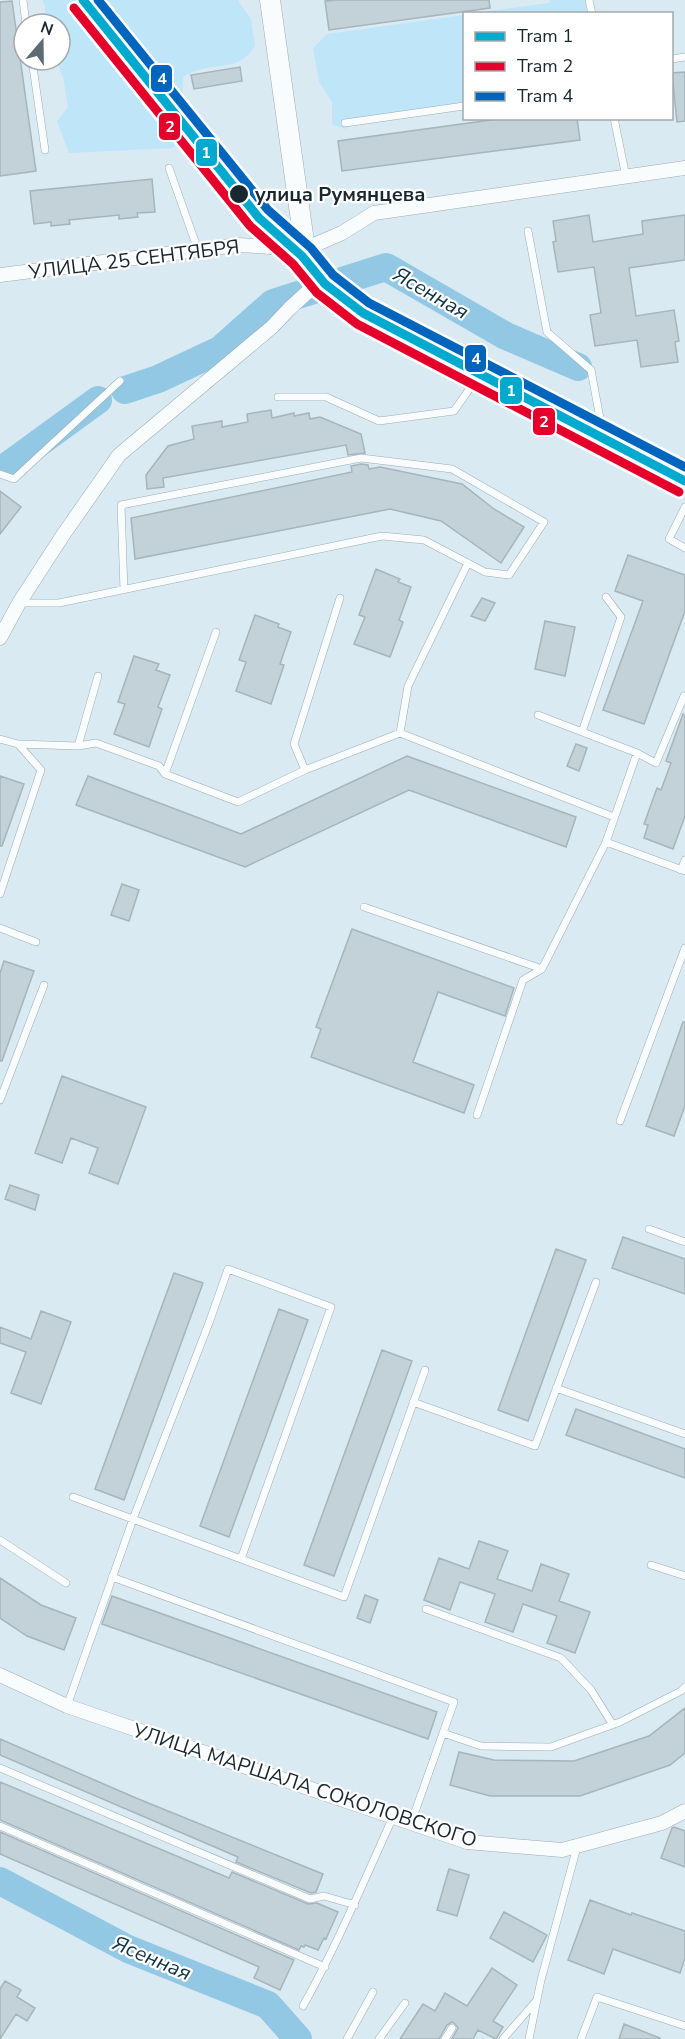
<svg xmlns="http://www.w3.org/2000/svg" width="685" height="2039" font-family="'Nunito Sans',sans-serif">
<rect width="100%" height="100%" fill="#daeaf2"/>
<path fill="#bfe5f8" d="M42,0H239V2L251,19L255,46C238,72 221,62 196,71C192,72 187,75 183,77L181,138L173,148L69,153L57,121L68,107L63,77L56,60H60V24H45V6Z
M550,0H585L587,13H473L549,3Z
M464,15V102L363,117L345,129L332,124V102L319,82L313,48L327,34Z"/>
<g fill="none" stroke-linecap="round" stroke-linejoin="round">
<path stroke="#92c8e3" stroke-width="28" d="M125,390L158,379L220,350L273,303L386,267L506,336L578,367
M10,464L98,400
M0,1881L128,1949L268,2005L298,2039"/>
</g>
<path fill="#c3d1d8" stroke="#a7b4bb" stroke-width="1.5" d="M336,0H489L490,8L329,30L325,1Z
M12,1L36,171L0,176V2Z
M240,67L242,81L194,89L191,75Z
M685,72V121L677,122L672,73Z
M505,118H577L580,140L342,171L338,141Z
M152,179L155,212L137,213L138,217L119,219V215L69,220L70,224L51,226V222L34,224L30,191Z
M589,215L593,242L643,234L642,221L685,215V260L629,268L636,316L674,310L679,341L675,342L678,362L641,367L637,340L595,346L590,315L601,313L594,267L558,272L553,242L556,241L553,221Z
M271,410L272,418L294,413V416L309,413L310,419L320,417L361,434L365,453L348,455L346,445L163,478L164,487L147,489L146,475L168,446L194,439L192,426L222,421V427L248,422L247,414Z
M361,464L368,465L369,469L380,467L462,484L494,509L524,527L501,563L441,521L390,509L135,559L131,518L352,472L351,466Z
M0,491L21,507L0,534Z
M628,555L685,575V611L644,724L603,710L643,601L615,591Z
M376,569L400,579L398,582L411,587L399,620L403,622L390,657L354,644L365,617L359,615Z
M482,598L495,603L485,621L471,616Z
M255,615L279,624L278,627L291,632L280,664L284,665L271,704L236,691L246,662L239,660Z
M545,621L575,627L565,676L535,669Z
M134,656L159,664L156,670L170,675L158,707L162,709L149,747L114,734L125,704L118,702Z
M683,714L685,715V816L673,849L644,838L648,825L644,824L657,788L661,790L671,763L666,761Z
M576,744L587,748L579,771L567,766Z
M407,756L576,817L566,847L409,790L245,867L76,805L88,776L241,834Z
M0,776L24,784L2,846H0Z
M122,884L139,890L129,921L111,915Z
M352,929L514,988L505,1016L438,992L413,1062L474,1085L464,1113L311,1057L321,1029L316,1027Z
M4,961L34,971L2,1061H0V973Z
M683,1022H685V1106L674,1136L646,1126Z
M62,1076L146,1107L118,1184L89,1173L98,1148L71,1138L62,1163L35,1153Z
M10,1185L39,1195L35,1210L5,1199Z
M623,1237L685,1259V1294L612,1268Z
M556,1249L586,1260L528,1421L498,1410Z
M174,1273L203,1283L124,1500L95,1489Z
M279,1309L308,1320L229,1537L200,1526Z
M41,1311L71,1322L41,1404L11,1393L26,1352L0,1343V1327L31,1339Z
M382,1350L412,1361L334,1576L304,1565Z
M576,1409L685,1449V1478L566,1435Z
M479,1541L508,1551L497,1579L532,1591L541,1564L569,1574L559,1601L590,1612L575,1653L547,1643L557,1616L523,1604L513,1632L485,1622L495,1594L460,1582L450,1610L424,1600L439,1558L469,1569Z
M0,1578L41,1605L76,1618L64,1650L27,1636L0,1618Z
M365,1595L378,1600L370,1623L357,1618Z
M112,1596L437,1712L428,1739L102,1624Z
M685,1708V1753L670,1765L580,1796H490L450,1785L459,1752L494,1760L574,1761L649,1736Z
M0,1739L136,1798L323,1874L316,1892L311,1893L236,1862L238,1857L0,1755Z
M0,1782L229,1878L232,1872L308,1904L317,1903L338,1912L326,1939L324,1938L318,1950L305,1945L304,1947L301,1946L299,1950L0,1820Z
M674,1827L685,1831V1867L661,1858L672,1828Z
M0,1832L294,1960L280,1990L254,1978L259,1967L0,1854Z
M449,1869L469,1875L457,1916L437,1910Z
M590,1900L631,1915L632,1913L685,1931V1958L680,1973L613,1949L604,1974L568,1960Z
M504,1912L547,1935L533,1962L490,1938Z
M492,1968L517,1985L493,2021L503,2027L496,2039L478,2030L473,2039H452L458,2028L455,2024L452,2022L447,2025L439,2039H400L423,2004L435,2011L445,1993L467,2006Z
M5,1981L21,1990L17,1997L35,2008L27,2021L16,2014L0,2039V1989Z
M624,2024L660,2038V2039H619Z"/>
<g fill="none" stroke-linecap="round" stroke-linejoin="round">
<defs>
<path id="lane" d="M23,0L26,24
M589,0L592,14
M672,59L685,57
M32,60L45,150
M614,118L626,177
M345,123L464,106
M169,168L198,250
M528,231L547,332L591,370L601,424
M278,397H326L379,421L454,411L482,371
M0,474L14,479L120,381
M685,507L669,539L685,548
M19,603H59L382,536L424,540L485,572L509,575L544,522L452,469L361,458L121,505L124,590
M582,732L621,617L606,597
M400,733L408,686L468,563
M0,739L18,744L41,770L0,894
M18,744L78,746L96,743L159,766L165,774L238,802L305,770L400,733L614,817
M78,746L98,676
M637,753L656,763L684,696
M305,770L294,744L340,598
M165,774L216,632
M606,842L685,871
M681,870L685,860
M364,907L542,969
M0,928L36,942
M0,1100L44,985
M477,1115L523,980L542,969L606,842L637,753L538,715
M620,1121L685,948
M649,1229L685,1242
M556,1388L685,1434
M413,1402L535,1446L596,1282
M73,1497L241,1559
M0,1540L66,1583
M651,1565L685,1576
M112,1577L454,1702L411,1823
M426,1609L561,1658L591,1690L613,1725
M67,1706L133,1519L209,1323L228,1269L331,1307L241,1559L344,1597L425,1370
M443,1733L481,1746L551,1747L620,1722L681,1691L685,1687
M0,1768L310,1899L324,1896L355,1905
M0,1826L325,1967
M303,2006C337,1945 364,1881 393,1817
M347,2039L373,1992
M379,2039L405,2003
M445,2039L452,2028
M503,2039L537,2000
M529,2039L541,1980L577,1847
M581,2039L597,1997L685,2026"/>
<path id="street" d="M0,275L238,245L305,249L342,233L374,213L685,168
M0,638L19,603L63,535L119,455L272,327L289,309L325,276
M0,1675L67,1706L467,1842L562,1850L662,1823L685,1811"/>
<path id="secondary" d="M270,0L305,249L325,276L365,308L685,472"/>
</defs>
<use href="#lane" stroke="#9dabb2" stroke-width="8"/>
<use href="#street" stroke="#9dabb2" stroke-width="15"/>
<use href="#secondary" stroke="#9dabb2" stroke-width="21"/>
<use href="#lane" stroke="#f9fcfd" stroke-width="7"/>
<use href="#street" stroke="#f9fcfd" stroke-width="14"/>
<use href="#secondary" stroke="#f9fcfd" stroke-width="20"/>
<defs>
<path id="tram-1" d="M83,0L259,218L302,256L325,284L363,313L685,481"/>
<path id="tram-2" d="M74,8L250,226L293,264L317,293L357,324L679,492"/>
<path id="tram-3" d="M98,0L268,210L311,248L333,275L369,303L685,467"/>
</defs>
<use href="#tram-1" stroke="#fff" stroke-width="14"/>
<use href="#tram-2" stroke="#fff" stroke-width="14"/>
<use href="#tram-3" stroke="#fff" stroke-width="14"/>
<use href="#tram-1" stroke="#00a9ce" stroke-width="9"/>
<use href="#tram-2" stroke="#e4002b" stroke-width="9"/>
<use href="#tram-3" stroke="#0065bd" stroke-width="9"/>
</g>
<circle fill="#19272e" stroke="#fff" stroke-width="2" cx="239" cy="194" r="10"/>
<g text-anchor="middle" stroke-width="4.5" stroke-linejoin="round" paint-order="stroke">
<g font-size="20" font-weight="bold" fill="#19272e" stroke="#fff" text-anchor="start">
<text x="255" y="201">улица Румянцева</text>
</g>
<g font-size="20" fill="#19272e" stroke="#fff">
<text transform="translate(134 259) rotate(-7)" y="7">УЛИЦА 25 СЕНТЯБРЯ</text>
<text transform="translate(305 1785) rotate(18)" y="7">УЛИЦА МАРШАЛА СОКОЛОВСКОГО</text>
</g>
<g font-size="21" font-style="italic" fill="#123342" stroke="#fff">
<text transform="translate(431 293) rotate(30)" y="7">Ясенная</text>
<text transform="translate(152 1958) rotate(23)" y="7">Ясенная</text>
</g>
</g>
<g stroke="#fff" stroke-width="2">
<rect x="150" y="64" width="23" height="29" rx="6" fill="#0065bd"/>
<rect x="158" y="112" width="23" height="29" rx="6" fill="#e4002b"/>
<rect x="195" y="138" width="23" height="29" rx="6" fill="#00a9ce"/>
<rect x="464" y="344" width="23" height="29" rx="6" fill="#0065bd"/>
<rect x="499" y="376" width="24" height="29" rx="6" fill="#00a9ce"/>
<rect x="532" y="407" width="24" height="29" rx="6" fill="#e4002b"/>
</g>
<g font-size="16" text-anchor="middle" font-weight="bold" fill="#fff">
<text x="162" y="84">4</text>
<text x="170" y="132">2</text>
<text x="206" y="158">1</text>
<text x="476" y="364">4</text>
<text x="511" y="396">1</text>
<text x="544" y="427">2</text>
</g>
<rect x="463" y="12" width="210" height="108" fill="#ffffff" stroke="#a3a9ab" stroke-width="1.5"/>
<rect x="475" y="32" width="30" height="9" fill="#00a9ce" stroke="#a3a9ab" stroke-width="1.5"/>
<text x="517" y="42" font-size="18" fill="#19272e">Tram 1</text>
<rect x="475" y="62" width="30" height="9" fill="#e4002b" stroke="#a3a9ab" stroke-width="1.5"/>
<text x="517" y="72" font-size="18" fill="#19272e">Tram 2</text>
<rect x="475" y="92" width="30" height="9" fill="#0065bd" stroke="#a3a9ab" stroke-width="1.5"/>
<text x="517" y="102" font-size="18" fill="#19272e">Tram 4</text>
<g transform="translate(42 42) rotate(20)"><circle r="28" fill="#ffffff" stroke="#a3a9ab" stroke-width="1.5"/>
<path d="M0-4.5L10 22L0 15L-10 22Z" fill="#5d6b73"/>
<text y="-9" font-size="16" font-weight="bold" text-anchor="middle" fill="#19272e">N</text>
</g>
</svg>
